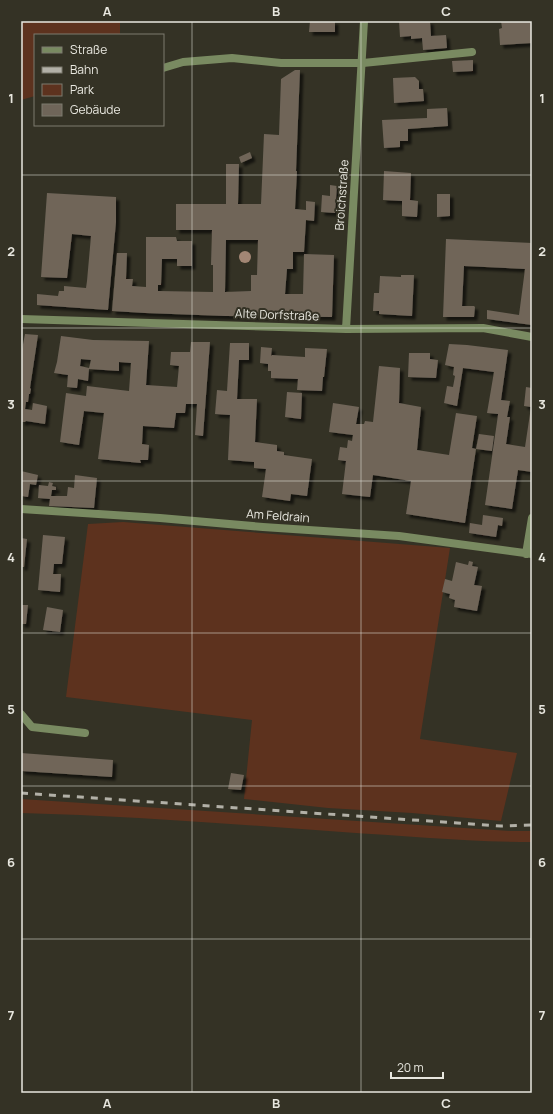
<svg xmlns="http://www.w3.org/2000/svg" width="553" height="1114" font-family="Manrope,sans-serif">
<defs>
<filter id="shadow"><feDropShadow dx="3.5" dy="3.5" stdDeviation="1" flood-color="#0009"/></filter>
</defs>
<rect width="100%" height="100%" fill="#343225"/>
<path fill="#5d321e" d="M21,21H120V35H35V96L21,100Z
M123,522L450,548L420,739L517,753L501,821L412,813L328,808L244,799L252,720L66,697L88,524Z
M21,799L511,831H532V842C468,842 405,836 342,832C235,824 128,816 21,813Z"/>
<path fill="#6f6559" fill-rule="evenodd" filter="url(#shadow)" d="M310,21H335V32H309Z
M399,21H430L431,36L446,35L447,48L423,50L422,38L411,39V36L400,37Z
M501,21H532V43L500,45L499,29L502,28Z
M473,60V71L453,72L452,61Z
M295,70H300L296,171H297L295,209L306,210V201L315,202L314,221L306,220L304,252H293V269H287L285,294H303L304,254L334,255L332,317L225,316L145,313L112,311L117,253H127L126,279H133L132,286L146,287V237H176L177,241H192V266H177V259H162L161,285H158V291L213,292V265H211L212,230H176V204H226V164H239L238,204H261L264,134L279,135L281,79ZM226,240H258L257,275H251V291L225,292Z
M415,77L419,81V89H423L424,101L394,103L393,78Z
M447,108L448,126L408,129V141H400V147L384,148L382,120L427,118V109Z
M250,152L252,158L241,163L239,157Z
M384,171L411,173L410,200L418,201L417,217L402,216V201L383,200Z
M330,185L337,186L335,213L321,212L322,195L330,196Z
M47,193L116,197V222L108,310L37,305V294L58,296L59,291H64V286L86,288L87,281L91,236L72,234L67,278L41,277Z
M437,194H450V216L437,217Z
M446,239L532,243V325L487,319V310L519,315L525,269L464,266L462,306H474L475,307L474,317H443Z
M401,275H414L412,316L379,314V311H373L374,293H379L380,276L401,277Z
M25,334L38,335L30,388L31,389L30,394H29L28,402H26L25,409L32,410L33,403L47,406L45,424L26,421L25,422H21V355Z
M61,336L93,340L149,341L146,385L177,387L179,366L170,365L171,352H190L191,342H210L203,436L195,435L197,404H186L185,413H176L174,428L143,426L142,444L149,445L148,460H140L141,463L98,459L104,413L84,411L79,445L60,442L66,393L86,396L87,386L129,391L131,363L119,362V371L89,369L88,381L78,379L77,388L67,387L68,375L54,373L57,362ZM81,359L91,360L89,368L80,366Z
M230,343H249V360H239L237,399H257L255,442L277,445V451L284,452V455L312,459L307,496L291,494L290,501L262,497L266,469L254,468V462L228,460L230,415L215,414L217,390L227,391Z
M449,344L467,345L508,350L501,400L510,401L507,417H510L506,444L525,447L531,407L524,406L526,387L532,388V472L518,470L512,509L485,505L498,415V414L487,413L494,372L463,368L457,406L444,403L447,386L453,387L455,376L453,375L454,367L445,365Z
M261,347L272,348L271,356L272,355L305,357V348L327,349L324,377H323L322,391L297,390L298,379L271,378V371H268V364L260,363Z
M409,353H430V359L438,360L436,378L408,377Z
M379,366L400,368L399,403L421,407L417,450L449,455L456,413L477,416L472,448L476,449L465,523L406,514L411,481L373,475L370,497L342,494L346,461L338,460L340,447L347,448L348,440L352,441L353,435L329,432L333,403L359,407L356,424H364L365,421L373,422Z
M287,392L302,393L301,419L285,417Z
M479,434L494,436L492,451L476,449Z
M21,471L38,475L36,485L30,484L28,497L21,496Z
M75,475L97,478L94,508L49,506L50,499L38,498L39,485L48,486L49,482L53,483L52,486L56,487V490H52L51,496H67L68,487L74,488Z
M483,515L503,518L502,526L498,525L496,537L469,533L470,523L482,525Z
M43,535L65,537L62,564H54L53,574H61L60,592L38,590Z
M21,538L27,539L24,567H21Z
M469,561L473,562L472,566L478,567L474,585L482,586L477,611L454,607L455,600L449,598L450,594L442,592L445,579L452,581L456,562L468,565Z
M21,605H28L26,624H21Z
M47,607L63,610L60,632L43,630Z
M21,753L113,760L112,777L21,771Z
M231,773L244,775L241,790L228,789Z"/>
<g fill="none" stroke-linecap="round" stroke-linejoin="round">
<path stroke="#798a61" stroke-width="8" d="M163,68L183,62L232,58L281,63H363L472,52
M21,714L32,727L85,733"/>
<path stroke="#798a61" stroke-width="8" d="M21,319L346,329L483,328L532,337
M346,329L364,21
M21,509L160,518L263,527L399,536L532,554
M526,554L532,518"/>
<path stroke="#b2b0a7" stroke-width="3" stroke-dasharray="7 7" stroke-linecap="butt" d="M21,793L501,826L532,825"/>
</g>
<circle fill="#a28674" cx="245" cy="257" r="6"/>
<path fill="none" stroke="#e8e7df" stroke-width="1" stroke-opacity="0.55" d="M192,21V1093M361,21V1093M21,175H532M21,328H532M21,481H532M21,633H532M21,786H532M21,939H532"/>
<g text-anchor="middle" stroke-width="4" stroke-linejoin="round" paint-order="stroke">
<g font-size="12" fill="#e8e7df" stroke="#343225">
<text transform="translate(342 195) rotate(-86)" y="4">Broichstraße</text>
<text transform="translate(277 315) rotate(2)" y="4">Alte Dorfstraße</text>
<text transform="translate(278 516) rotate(4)" y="4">Am Feldrain</text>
</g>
</g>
<rect width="553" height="1114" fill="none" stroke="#343225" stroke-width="44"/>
<rect x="34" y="34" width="130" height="92" fill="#343225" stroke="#7c7a6f"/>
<rect x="42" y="47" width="20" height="6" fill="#798a61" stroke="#7c7a6f"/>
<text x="70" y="54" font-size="12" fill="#e8e7df">Straße</text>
<rect x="42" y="67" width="20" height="6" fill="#b2b0a7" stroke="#7c7a6f"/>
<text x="70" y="74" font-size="12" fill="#e8e7df">Bahn</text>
<rect x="42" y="84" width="20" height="12" fill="#5d321e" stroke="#7c7a6f"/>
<text x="70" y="94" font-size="12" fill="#e8e7df">Park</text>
<rect x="42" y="104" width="20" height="12" fill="#6f6559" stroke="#7c7a6f"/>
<text x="70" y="114" font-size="12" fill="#e8e7df">Gebäude</text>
<path d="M391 1072v6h52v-6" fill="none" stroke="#e8e7df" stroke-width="2"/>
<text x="397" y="1072" font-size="12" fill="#e8e7df" stroke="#343225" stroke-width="3" paint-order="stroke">20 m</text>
<rect x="22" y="22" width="509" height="1070" fill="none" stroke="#e8e7df" stroke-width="1.5"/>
<g font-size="13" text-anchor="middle" font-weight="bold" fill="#e8e7df">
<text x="107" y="16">A</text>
<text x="276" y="16">B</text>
<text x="446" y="16">C</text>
<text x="11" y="103">1</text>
<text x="542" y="103">1</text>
<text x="11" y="256">2</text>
<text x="542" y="256">2</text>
<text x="11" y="409">3</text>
<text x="542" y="409">3</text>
<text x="11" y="562">4</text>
<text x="542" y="562">4</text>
<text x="11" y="714">5</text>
<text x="542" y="714">5</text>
<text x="11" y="867">6</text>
<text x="542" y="867">6</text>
<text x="11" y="1020">7</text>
<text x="542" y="1020">7</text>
<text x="107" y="1108">A</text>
<text x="276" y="1108">B</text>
<text x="446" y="1108">C</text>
</g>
</svg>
